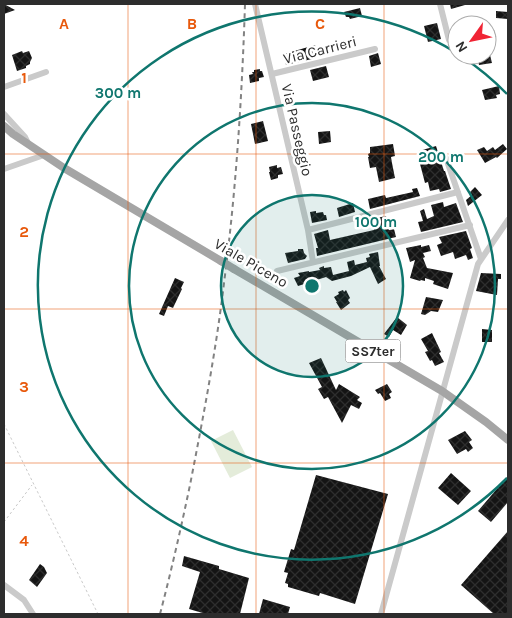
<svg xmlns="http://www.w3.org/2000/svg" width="512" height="618" font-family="Karla,sans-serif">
<defs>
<pattern id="building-cross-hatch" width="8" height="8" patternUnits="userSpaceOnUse" patternTransform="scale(1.25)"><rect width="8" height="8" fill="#141414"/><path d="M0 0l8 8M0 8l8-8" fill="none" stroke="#2e2e2e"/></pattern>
</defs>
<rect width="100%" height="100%" fill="#fff"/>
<path fill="#e4ecda" d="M233,430L252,467L230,478L211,441Z"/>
<path fill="url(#building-cross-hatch)" d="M4,4L15,10L4,14Z
M450,4H464L465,5L451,9Z
M360,8L362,16L350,19L349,17H346L344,12Z
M496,11L508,12V19L496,18Z
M437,23L441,39L428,42L424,26Z
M494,30L496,37L487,39V32Z
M315,45L317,53L311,54L312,59L286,65L284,54Z
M22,51L23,53L29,51L32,58L30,62V64L26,66V68L17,71L12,55Z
M378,53L381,64L371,67L369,56Z
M477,55H490L492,63L479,65Z
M326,66L329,77L313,81L310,70Z
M260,69V71H262L264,77L259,78V81L250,83L249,75L253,74L252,72H254V70Z
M499,86L500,94L496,95L497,98L485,100L482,90Z
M263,121L268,141L255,144L251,124Z
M330,131L331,142L319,144L318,132Z
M393,144L395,156L391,157L392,163L395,178L379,182L376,167L370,168L368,157H369L368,154L370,153V147Z
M503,144L507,149L497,158L496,157L485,163L477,150L484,147L487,151L493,147L495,150Z
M436,146L444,171H445L451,189L440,192L439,189L430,191L428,182L425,183L420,164L423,163L419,151Z
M277,165V168L281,167L283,174L278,175V178L271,180L269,172H270L269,167Z
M475,187L482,195L468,206L466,200L472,195L470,192Z
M417,188L420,196L370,209L368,199L385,195L386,198L413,192L412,189Z
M443,202L444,207L456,203L463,222L421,232L418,222L423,221L420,211L424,209L427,219L434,216L431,205Z
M353,203L355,212L339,217L337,208Z
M316,211V213L323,212L324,215H326L327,220L312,223L310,212Z
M386,216L389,230L394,229L396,237L317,256L316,248H318L314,234L328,230L330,240L374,230L372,219Z
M466,231L472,248L470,249L473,258L468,260L466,255L455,259L453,252L441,256L437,245L442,243L439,237Z
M421,245V247L429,245L431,251L423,253L425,257L423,258L427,268L453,273L448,289L433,284L434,281L425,278V281L421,280L420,281L410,278L415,260L410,262L406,248Z
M298,249H303L304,253L307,256L305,259L288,263L285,253L298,251Z
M378,252L380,266H379L386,279L378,284L370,267L351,276L332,281L326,277L298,286L294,278L300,276L298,273L309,271V272L320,270L319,268L324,266V268L331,267L333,275L349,271L347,262L354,260L355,265L367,262L366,258L370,257L369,254Z
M481,273L501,274V279H498L497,295L476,291Z
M175,278L184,282L181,288L182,289L173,308L168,306L164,316L159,314Z
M343,290L344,292L346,290L350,298L348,300L350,303L341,310L336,302H337L334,297L339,294L338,292Z
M426,297L443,300L438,312L431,311L425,315L421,314Z
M397,317L407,325L401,335L393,330L389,337L384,334Z
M482,329L492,330V342H482Z
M432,333L441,352L439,353L444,362L435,366L432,360L430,361L425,352L428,351L421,339Z
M321,358L336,390L339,384L360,397L357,400L362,403L359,409L351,405L342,423L328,397L324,399L318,389L322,387L309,363Z
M387,384L392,392L389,394L391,398L385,401L380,393L378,394L375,390Z
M465,431L472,440L469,442L473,448L468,452L466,449L457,454L448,440Z
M451,473L471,491L458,505L438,488Z
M316,475L388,494L355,604L320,593L319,596L288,587V584L285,583L288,573L284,572L291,549L294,550Z
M508,476V502L491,522L478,511Z
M508,531V614H494L461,585Z
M184,556L219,566V569L249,578L240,614H206L189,609L200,572L182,566Z
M40,564L44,567L47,573L37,587L29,580Z
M263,599L290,607L288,614H259Z"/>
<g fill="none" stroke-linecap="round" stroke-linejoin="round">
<path stroke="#cacaca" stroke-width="1" stroke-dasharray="2.5 2.5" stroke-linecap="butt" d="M4,424L98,614
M4,522L32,485"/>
<path stroke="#cacaca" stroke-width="6" d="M255,4L308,230L313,262
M440,4L449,40
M272,74L375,49
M4,87L46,72
M4,114L25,137L29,145
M446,158L481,259
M4,169L44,155
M308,230L458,192
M277,271L470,225
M4,585L24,600L33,614
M381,614L478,264L508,220"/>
<path stroke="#a5a5a5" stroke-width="8" d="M4,126L13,134L64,168L221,261
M234,269L442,391L486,422L508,440"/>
<path stroke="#828282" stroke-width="2" stroke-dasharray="5 4" stroke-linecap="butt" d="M160,614C171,572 181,528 190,485C203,418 216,351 224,283C236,191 242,97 245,4"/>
<path stroke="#a5a5a5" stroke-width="8" d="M221,261L234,269"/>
</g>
<path fill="none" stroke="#e8590c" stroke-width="1" stroke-opacity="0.55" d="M128,4V614M256,4V614M384,4V614M4,154H508M4,309H508M4,463H508"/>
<circle cx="312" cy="286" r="91" fill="#0f766e" fill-opacity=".12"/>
<g fill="none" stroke="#0f766e" stroke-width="2.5">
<circle cx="312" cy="286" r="91"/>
<circle cx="312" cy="286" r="183"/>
<path d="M507 478A274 274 0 1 1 455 52M461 56A274 274 0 0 1 507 94"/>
</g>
<g text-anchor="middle" stroke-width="5" stroke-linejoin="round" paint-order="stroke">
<rect fill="#fff" stroke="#6c6c6c" stroke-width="1" x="345.5" y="339.5" width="55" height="23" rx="4"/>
<g font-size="14" font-weight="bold" fill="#2d2d2d">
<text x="373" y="356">SS7ter</text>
</g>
<g font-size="15" fill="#2d2d2d" stroke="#fff">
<text transform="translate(320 50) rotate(-14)" y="5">Via Carrieri</text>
<text transform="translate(297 130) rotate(77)" y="5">Via Passeggio</text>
<text transform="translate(251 263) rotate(30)" y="5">Viale Piceno</text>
</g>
</g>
<g font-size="16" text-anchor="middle" font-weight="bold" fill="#e8590c" stroke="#fff" stroke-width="5" stroke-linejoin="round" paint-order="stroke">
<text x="64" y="29">A</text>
<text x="192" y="29">B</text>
<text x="320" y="29">C</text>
<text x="24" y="83">1</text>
<text x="24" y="237">2</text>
<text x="24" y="392">3</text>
<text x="24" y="546">4</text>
</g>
<circle cx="312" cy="286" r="8" fill="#0f766e" stroke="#fff" stroke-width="2.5"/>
<g font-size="15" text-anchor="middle" font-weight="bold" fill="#0f766e" stroke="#fff" stroke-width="5" stroke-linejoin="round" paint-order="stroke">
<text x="118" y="98">300 m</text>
<text x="441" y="162">200 m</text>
<text x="376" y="227">100 m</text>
</g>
<rect width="512" height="618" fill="none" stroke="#2d2d2d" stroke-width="10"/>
<g transform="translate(472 40) rotate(237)"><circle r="24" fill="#ffffff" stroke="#ababab"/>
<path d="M0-4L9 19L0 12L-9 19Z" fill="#f02434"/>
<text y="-8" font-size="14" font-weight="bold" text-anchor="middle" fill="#2d2d2d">N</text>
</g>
</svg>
